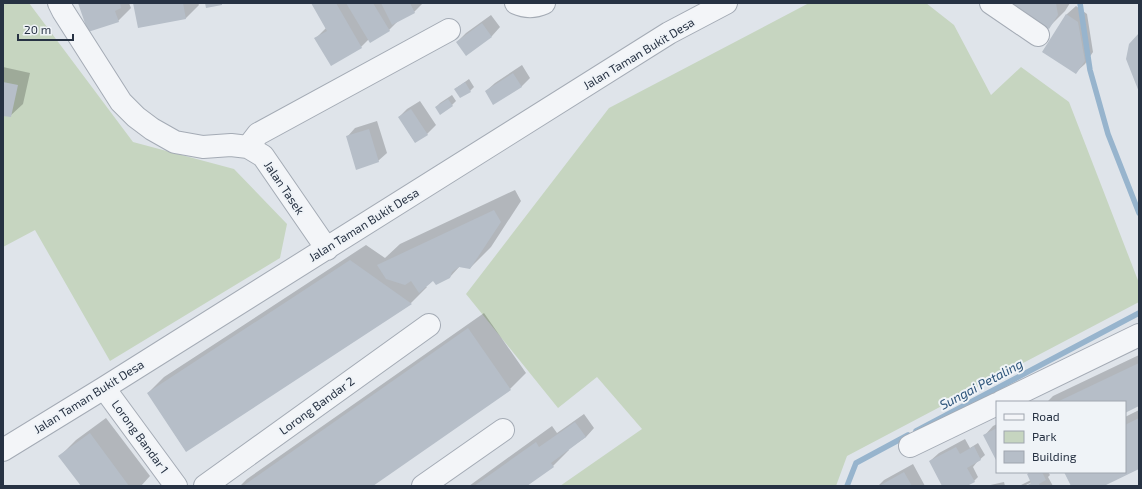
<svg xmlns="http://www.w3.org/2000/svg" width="1142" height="489" font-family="'Exo 2',sans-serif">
<rect width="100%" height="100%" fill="#dfe4ea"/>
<path fill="#c6d5c0" d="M3,3H29L133,142L234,169L287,224L280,258L110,361L35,230L3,247Z
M809,3H926L954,25L991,95L1021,67L1069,102L1139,283V302L847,456L836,486H560L642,429L597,377L558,408L466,294L609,108Z"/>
<path fill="#0003" d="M79,3H129L131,8L118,21Z
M134,3H198L199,5L186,18L139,27Z
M312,3H423L414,12L398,21L389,30L369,39L361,47L316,38L326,28Z
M1012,3H1070L1065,11L1049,27Z
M1076,6L1087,14L1093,52L1085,64L1076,72L1043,52L1067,14Z
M491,15L500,27L492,36L466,54L457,42L466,33Z
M522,65L530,78L521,87L486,91L495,83Z
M3,67L30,73L23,104L10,116L3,115Z
M469,79L474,87L470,91L455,89Z
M452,95L456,101L452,105L436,107L440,103Z
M420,101L436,125L427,134L415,142L399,117L407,109Z
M377,121L387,153L378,161L347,137L355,128Z
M515,190L521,201L491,247L470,268L460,266L450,277L434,279L425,286L427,287L411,303L186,451L148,393L164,377L366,245L385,258L400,244Z
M484,313L526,373L510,389L371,486H240L247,479Z
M1139,355V405L1125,412V402H1047L1053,396Z
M1139,410V468L1102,486H1072L1065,472H1125V417Z
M584,414L594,428L586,437L568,449L569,450L553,466L526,486H469L552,426L557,433Z
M106,418L150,476L141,486H82L60,456L76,440Z
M997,424V459L985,435L993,426Z
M965,439L970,448L978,443L985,455L977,462L973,467L978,477L974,481L964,486H943L930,461L939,453Z
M913,464L925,486H878L884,480Z
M1030,472H1048L1050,475L1048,477L1053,486H1029L1032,482L1024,486H1019L1031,480L1028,474Z
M1004,482L1005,486H986Z"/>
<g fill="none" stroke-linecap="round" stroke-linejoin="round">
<path stroke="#97b4cd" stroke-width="5.5" d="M1080,3L1090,70L1108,134L1139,213
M916,431L1139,313
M847,486L856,463L908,435"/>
</g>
<path fill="#b6bec8" d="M78,3H120L121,8L115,11L119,22L88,32Z
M133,3H183L186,19L138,28Z
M205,3H222V5L206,8Z
M311,3H336L362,48L331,66L314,38L327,31Z
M346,3H373L390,31L370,43Z
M381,3H410L415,13L392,25Z
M1011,3H1056L1058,15L1049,29Z
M1066,14L1078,22L1085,61L1076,74L1042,52Z
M482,23L492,37L466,56L456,42Z
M1139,33V92L1126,59L1129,44Z
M513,73L522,87L493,105L485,91Z
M3,82L18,85L11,117L3,116Z
M465,82L471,92L460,98L454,89Z
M448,99L453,106L440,115L435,107Z
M411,109L428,135L415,143L398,117Z
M369,129L379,162L356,170L346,136Z
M494,210L501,222L470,269L459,267L452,272L450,278L436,285L433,281L419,293L411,281L405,285L386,279L377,265Z
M350,260L412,304L186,452L147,393Z
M468,328L511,390L373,486H243Z
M1139,363V406L1125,413V402H1057Z
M1139,418V469L1104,486H1071L1064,472H1125V425Z
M575,422L586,437L551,463L554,467L527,486H474L536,442L539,447Z
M997,428V462L983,435Z
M90,433L129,486H81L58,456Z
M974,446L981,460L967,468L975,482L967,486H942L929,461L956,447L960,454Z
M904,472L912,486H879Z
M1031,472H1042L1046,480L1039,484L1040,486H1026L1031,483L1027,474Z"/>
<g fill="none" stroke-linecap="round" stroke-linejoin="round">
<defs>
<path id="minor" d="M59,3L63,11L121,102L136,117L152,129L175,142L203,147L231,145L248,147L263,156L327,249
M516,3C525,7 535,7 544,3
M991,3L1038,35
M248,147L258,134L449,30
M104,388L176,486
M1001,402L1139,335
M910,446L997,404
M3,450L104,388L669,33L726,3
M205,486L429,325
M423,486L503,430"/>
</defs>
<use href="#minor" stroke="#a4abb5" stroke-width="24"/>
<use href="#minor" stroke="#f3f5f8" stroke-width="22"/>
</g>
<g text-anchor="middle" stroke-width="4" stroke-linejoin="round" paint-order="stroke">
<g font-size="12" fill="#273243" stroke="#eff3f7">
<text transform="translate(639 54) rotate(-31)" y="4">Jalan Taman Bukit Desa</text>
<text transform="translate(284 188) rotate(56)" y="4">Jalan Tasek</text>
<text transform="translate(364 225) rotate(-32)" y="4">Jalan Taman Bukit Desa</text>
<text transform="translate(89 397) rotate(-32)" y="4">Jalan Taman Bukit Desa</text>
<text transform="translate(317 406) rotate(-36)" y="4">Lorong Bandar 2</text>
<text transform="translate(140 437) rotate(54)" y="4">Lorong Bandar 1</text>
</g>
<g font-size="13" font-style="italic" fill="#2d547a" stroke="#eff3f7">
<text transform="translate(981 384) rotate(-28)" y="5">Sungai Petaling</text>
</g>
</g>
<rect width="1142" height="489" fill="none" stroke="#273243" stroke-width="8"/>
<rect x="996" y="401" width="130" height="72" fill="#eff3f7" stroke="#9fa6af"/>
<rect x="1004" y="414" width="20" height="6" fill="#f3f5f8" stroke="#9fa6af"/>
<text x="1032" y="421" font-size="12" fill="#273243">Road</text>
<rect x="1004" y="431" width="20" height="12" fill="#c6d5c0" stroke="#9fa6af"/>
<text x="1032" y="441" font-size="12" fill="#273243">Park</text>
<rect x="1004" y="451" width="20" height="12" fill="#b6bec8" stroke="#9fa6af"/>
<text x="1032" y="461" font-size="12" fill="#273243">Building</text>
<path d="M18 34v6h55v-6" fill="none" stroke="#273243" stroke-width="2"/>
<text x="24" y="34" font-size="12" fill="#273243" stroke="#eff3f7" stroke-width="3" paint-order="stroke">20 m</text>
</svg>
